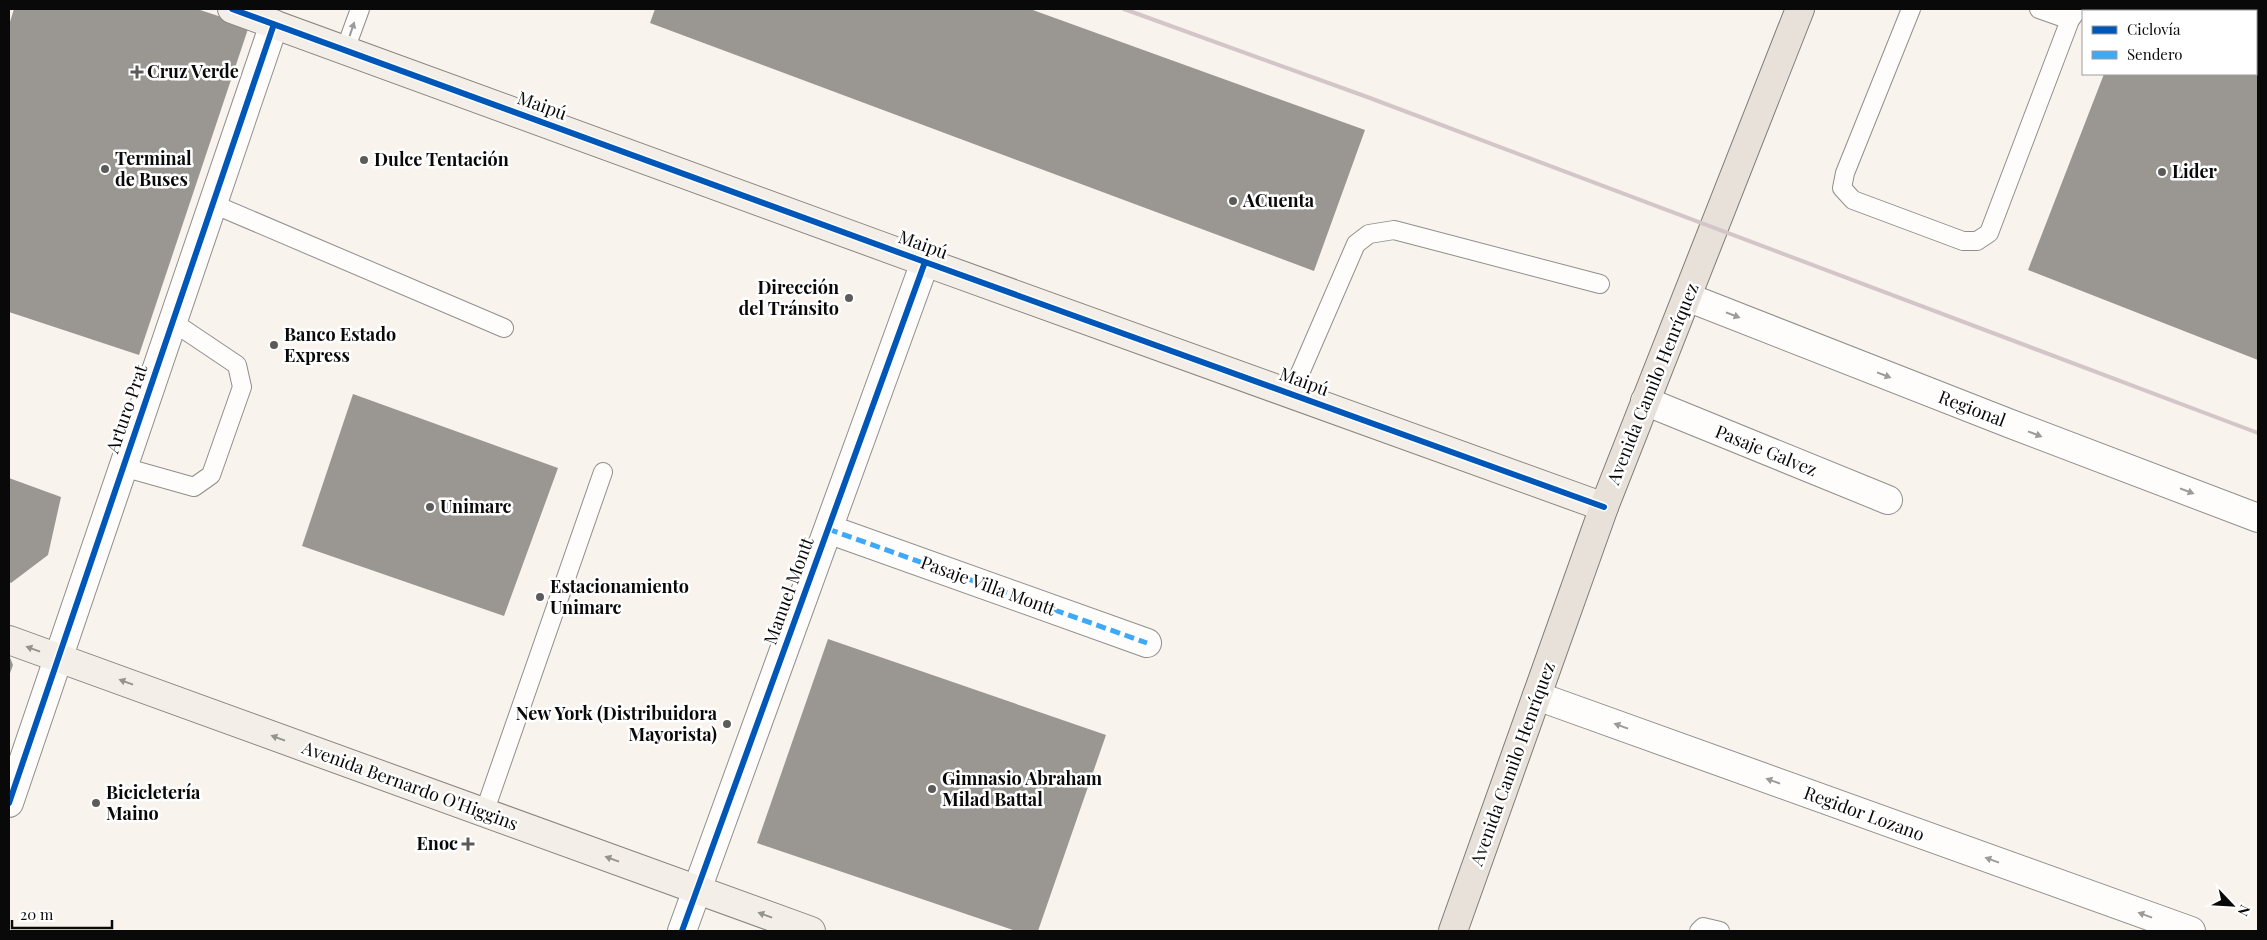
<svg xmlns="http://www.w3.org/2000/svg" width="2267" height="940" font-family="'Playfair Display',serif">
<rect width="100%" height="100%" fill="#f8f3ed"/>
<path fill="#9a9793" d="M14,9H197L249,26L139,355L9,312V25Z
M655,9H1030L1365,130L1314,271L650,23Z
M2130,9H2156L2162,11H2129Z
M2256,47L2258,48V360L2028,270L2104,74H2256Z
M353,394L558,468L504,616L302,546Z
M9,478L61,497L48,555L11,583L9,582Z
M828,639L1106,735L1038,931H1016L757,843Z
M9,655L13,665L9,676Z"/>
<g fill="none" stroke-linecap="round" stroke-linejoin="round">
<defs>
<path id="lane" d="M1911,9L1845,173L1842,188L1853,200L1963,241H1977L1989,233L2070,20L2078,9
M2039,9L2070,20
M2183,9L2189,11
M2256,37H2258
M345,50L360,9
M213,204L504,328
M1291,394L1356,244L1369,234L1394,230L1600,284
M123,467L194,487L211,475L242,387L237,365L173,322
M484,813L603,472
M1699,931L1703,927L1720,931"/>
<path id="street" d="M1687,297L2011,424L2258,518
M1645,401L1888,500
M828,529L1147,643
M1537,696L2191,931
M9,803L274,24
M682,931L925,262"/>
<path id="secondary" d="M232,9L925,262L1604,507
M9,640L811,931"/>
<path id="primary" d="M1453,931L1604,507L1800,9"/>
</defs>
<use href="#lane" stroke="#918e8c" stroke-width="20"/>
<use href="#street" stroke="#918e8c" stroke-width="30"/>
<use href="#secondary" stroke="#878582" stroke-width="30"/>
<use href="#primary" stroke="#7e7c79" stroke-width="30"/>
<use href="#lane" stroke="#fefdfc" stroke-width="18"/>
<use href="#street" stroke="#fefdfc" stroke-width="28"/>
<use href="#secondary" stroke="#f3efe8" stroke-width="28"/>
<use href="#primary" stroke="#e8e1d9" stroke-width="28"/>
<path stroke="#d3c5c8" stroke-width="4" d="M1124,9L1370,98L2258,433"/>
<path stroke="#3fa9f5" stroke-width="5" stroke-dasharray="10 5" stroke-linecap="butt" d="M828,529L1147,643"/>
<defs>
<path id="cycleway" d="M232,9L925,262L1604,507
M9,803L274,24
M682,931L925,262"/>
</defs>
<use href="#cycleway" stroke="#fff" stroke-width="9"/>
<use href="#cycleway" stroke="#0057b8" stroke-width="6"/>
</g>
<defs><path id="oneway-solid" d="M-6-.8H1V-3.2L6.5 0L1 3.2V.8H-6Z" transform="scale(1.25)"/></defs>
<g fill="#9c9b9b">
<use href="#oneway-solid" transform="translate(352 29) rotate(-71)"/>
<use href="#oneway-solid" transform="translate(1733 315) rotate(21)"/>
<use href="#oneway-solid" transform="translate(1884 375) rotate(21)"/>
<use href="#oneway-solid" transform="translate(2035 434) rotate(21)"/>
<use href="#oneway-solid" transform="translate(2187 491) rotate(21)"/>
<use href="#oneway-solid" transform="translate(1621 726) rotate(-160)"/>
<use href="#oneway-solid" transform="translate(1773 781) rotate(-160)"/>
<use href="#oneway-solid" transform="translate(1992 860) rotate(-160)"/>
<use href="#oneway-solid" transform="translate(2145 915) rotate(-160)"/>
</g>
<g fill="#95938f">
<use href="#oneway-solid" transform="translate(33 649) rotate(-160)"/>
<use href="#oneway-solid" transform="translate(126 682) rotate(-160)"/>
<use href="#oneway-solid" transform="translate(278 738) rotate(-160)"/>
<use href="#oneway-solid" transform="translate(612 859) rotate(-160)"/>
<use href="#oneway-solid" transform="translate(765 915) rotate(-160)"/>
</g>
<g fill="#5d5b59" stroke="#fff" stroke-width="2">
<path d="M134.5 64.5h5v5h5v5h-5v5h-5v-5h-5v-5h5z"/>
<circle cx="364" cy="160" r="5"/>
<circle cx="105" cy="169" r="5"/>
<circle cx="2162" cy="172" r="5"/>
<circle cx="1233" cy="201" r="5"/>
<circle cx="849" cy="298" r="5"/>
<circle cx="274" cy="345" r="5"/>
<circle cx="430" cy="507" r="5"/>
<circle cx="540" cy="597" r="5"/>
<circle cx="727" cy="724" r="5"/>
<circle cx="932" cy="789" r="5"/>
<circle cx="96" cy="803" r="5"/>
<path d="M465.5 836.5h5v5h5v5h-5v5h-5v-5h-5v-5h5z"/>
</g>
<g text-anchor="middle" stroke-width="5" stroke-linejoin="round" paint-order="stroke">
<g font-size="18" font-weight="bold" fill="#090909" stroke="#fff" text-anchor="start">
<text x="147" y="78">Cruz Verde</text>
<text x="115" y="165">Terminal<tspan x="115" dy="21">de Buses</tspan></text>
<text x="374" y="166">Dulce Tentación</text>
<text x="2172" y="178">Lider</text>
<text x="1243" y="207">ACuenta</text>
<text x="839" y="294" text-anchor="end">Dirección<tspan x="839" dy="21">del Tránsito</tspan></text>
<text x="284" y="341">Banco Estado<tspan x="284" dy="21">Express</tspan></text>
<text x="440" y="513">Unimarc</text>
<text x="550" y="593">Estacionamiento<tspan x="550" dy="21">Unimarc</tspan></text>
<text x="717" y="720" text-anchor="end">New York (Distribuidora<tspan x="717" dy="21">Mayorista)</tspan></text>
<text x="942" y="785">Gimnasio Abraham<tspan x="942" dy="21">Milad Battal</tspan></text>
<text x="106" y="799">Bicicletería<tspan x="106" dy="21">Maino</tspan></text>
<text x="458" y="850" text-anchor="end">Enoc</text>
</g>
<g font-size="18" fill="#090909" stroke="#fff">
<text transform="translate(542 106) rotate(20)" y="6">Maipú</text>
<text transform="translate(923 245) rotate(20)" y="6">Maipú</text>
<text transform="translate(1304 382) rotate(20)" y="6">Maipú</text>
<text transform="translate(1653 384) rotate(-68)" y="6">Avenida Camilo Henríquez</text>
<text transform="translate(127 409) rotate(-71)" y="6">Arturo Prat</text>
<text transform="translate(1972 409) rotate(21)" y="6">Regional</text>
<text transform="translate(1766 451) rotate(22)" y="6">Pasaje Galvez</text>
<text transform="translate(988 586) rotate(20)" y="6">Pasaje Villa Montt</text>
<text transform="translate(789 591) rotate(-70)" y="6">Manuel Montt</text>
<text transform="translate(1513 764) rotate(-70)" y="6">Avenida Camilo Henríquez</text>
<text transform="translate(410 786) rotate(20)" y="6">Avenida Bernardo O'Higgins</text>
<text transform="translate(1864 814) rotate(20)" y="6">Regidor Lozano</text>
</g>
</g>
<rect width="2267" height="940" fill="none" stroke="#090909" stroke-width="20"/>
<rect x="2082" y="10" width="175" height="65" fill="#ffffff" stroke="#9d9d9d"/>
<rect x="2092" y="26" width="25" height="8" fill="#0057b8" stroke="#9d9d9d"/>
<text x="2127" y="35" font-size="15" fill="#090909">Ciclovía</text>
<rect x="2092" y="51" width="25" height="8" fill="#3fa9f5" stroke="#9d9d9d"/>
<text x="2127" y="60" font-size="15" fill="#090909">Sendero</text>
<g transform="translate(2232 905) rotate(115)" stroke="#ffffff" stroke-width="4" paint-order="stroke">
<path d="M0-4L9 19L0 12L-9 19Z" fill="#090909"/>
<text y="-8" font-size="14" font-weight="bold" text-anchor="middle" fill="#090909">N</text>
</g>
<path d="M12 920v8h100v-8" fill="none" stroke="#090909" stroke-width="2.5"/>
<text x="20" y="920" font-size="15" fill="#090909" stroke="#ffffff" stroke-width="4" paint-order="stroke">20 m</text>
</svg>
